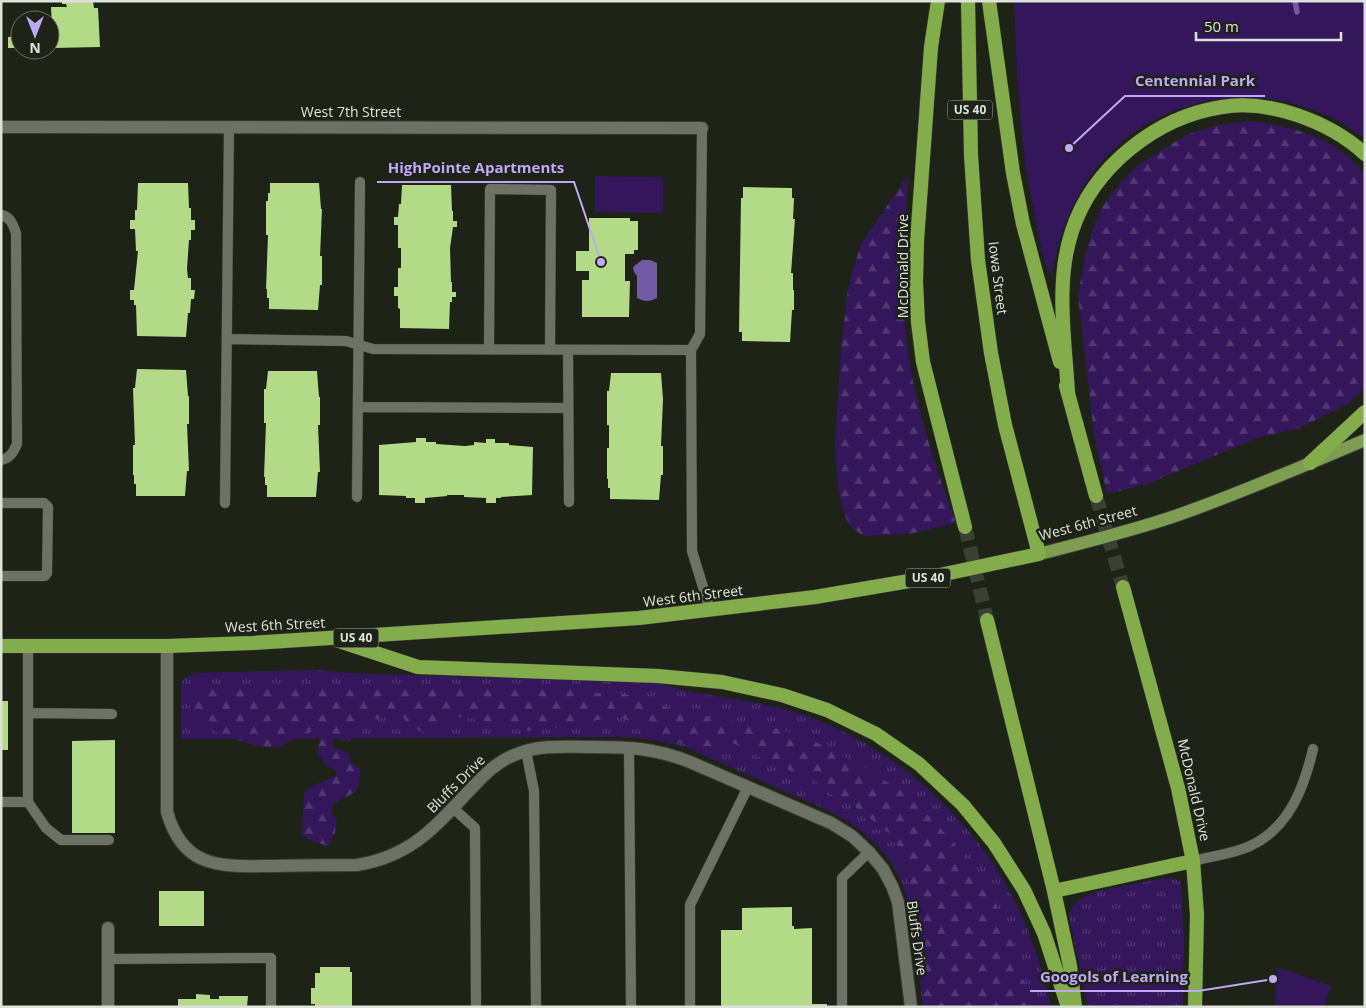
<svg xmlns="http://www.w3.org/2000/svg" width="1366" height="1008" font-family="'Open Sans',sans-serif">
<defs>
<pattern id="grass-tufts" width="24" height="20" patternUnits="userSpaceOnUse" patternTransform="scale(1.25)"><rect width="24" height="20" fill="#33175a"/><path d="M3 7l-1-3M5 7V3M7 7l1-3M15 17l-1-3M17 17v-4M19 17l1-3" fill="none" stroke="#503871"/></pattern>
<pattern id="forest-firs" width="22" height="20" patternUnits="userSpaceOnUse" patternTransform="scale(1.25)"><rect width="22" height="20" fill="#33175a"/><path d="M5 1l3.5 6h-7zM16 11l3.5 6h-7z" fill="#503871"/></pattern>
</defs>
<rect width="100%" height="100%" fill="#1d2317"/>
<path fill="url(#grass-tufts)" d="M317,670L350,673L656,683C667,685 677,689 688,691C730,699 770,703 810,717C898,750 977,822 1018,907C1033,938 1043,973 1051,1007H923C912,918 919,857 829,811L685,747L654,740L628,737L181,739V685L183,680L193,673Z
M1165,878H1171L1181,882L1184,940L1183,1007H1088L1069,917C1072,902 1084,896 1097,891Z"/>
<path fill="url(#forest-firs)" d="M1249,121C1278,124 1308,131 1334,146C1345,153 1356,164 1365,175V388L1349,403L1300,428L1257,438L1150,483L1107,494L1094,434L1078,296L1085,256L1093,228L1102,207L1118,186L1138,165L1188,134L1219,125Z
M908,175C906,224 901,274 905,324C910,392 933,459 956,523L909,534L863,536L850,526L843,511L838,488L835,444L841,348L848,289L860,246Z
M327,684L415,687L435,685L579,687L596,693H618L639,697L671,709L711,717L779,729L814,741L860,765L906,794L936,823L969,862L993,899L1012,938L1018,973L1031,991L1032,1007H926L913,898L902,858L893,836L851,804L822,790L813,778L790,771L780,762L761,758L749,749L724,740L717,747L705,752L676,741L653,737L643,727L618,716L551,729L529,731L515,726L453,716L439,734L432,736L408,726L403,716L372,719L369,725H355V736L348,742L333,737V747L349,753L351,763L360,769C361,794 353,793 333,803L331,813L337,819L335,833L328,846L309,840L302,835L304,794L308,788L335,776L337,771L325,765L317,752L323,728C318,730 311,731 305,734C295,737 287,745 277,747C259,751 205,729 190,718L191,695L193,689L199,687H297Z"/>
<path fill="#33175a" d="M1014,1H1365V139C1288,78 1172,85 1106,157C1076,189 1058,234 1052,276L1047,269L1042,253L1025,165L1017,75Z
M595,176L663,177V213L595,212Z
M1277,967L1331,986L1324,1007H1275Z"/>
<path fill="#7259a5" d="M642,260H650L657,263V298C649,302 645,302 637,298V276L634,272L633,267Z"/>
<g fill="none" stroke-linecap="round" stroke-linejoin="round">
<path stroke="#7259a5" stroke-width="5.5" d="M1295,1L1297,12"/>
</g>
<path fill="#b3da86" d="M62,1H93L94,8H98L100,47L53,48L51,7H67L66,4H62Z
M20,36V48H8V37Z
M138,183H188L189,208H191V220H195V230H191V240H189L187,269L188,278H191V290H195L194,299H191L190,313H188L186,337L137,336L136,305H134V300H130V290H134L138,251H136L135,229H130V220H135V210H137Z
M270,183H319L321,209H322L320,256H322V285H320L318,310L269,309V298H267V289H266L268,235H266V201H268V193H270Z
M402,185H451L452,211H453V221H457V227H453L450,248L451,282H452V292H456V297H452V302H450L449,329L400,328V309L398,308V296H394V287H398V268H401V248H398V225H394V217H398L399,204H401Z
M743,187L792,188V198H794L793,219H795L791,273H793V290H794V310H792L790,342L742,341V332H739L741,198H743Z
M589,218H630V221H638V250H634V254H625V281H630L629,317H582V280H589V271H576V251H589Z
M137,369L186,370L188,396H189V424H187L189,471H187L185,496H136V484H134V475H133V445H135L133,388H135Z
M268,371H317L319,397H320V425H318L320,472H318L316,497H267V485H265V477H264L266,423H264V389H266Z
M611,373H661L663,399L661,446H663V475H661L659,500L610,499V488H608V479H607V448H609V425H607V391H609Z
M416,438H426V442H436V444L465,446L474,445V442L486,443V439H495V443H509V445L533,447L532,495L501,497V498H496V503H486V498L464,497V495H447V496L425,498V503H415V498H406V496L379,495V445L416,442Z
M1,701H8V750H1Z
M115,740V833H72V741Z
M159,891H204V926H159Z
M792,907V926H794V929L812,928V1004H827V1007H721V930H742V908Z
M320,967H350V972H352V1007H315V1004H311V988H315V973H320Z
M196,994L210,995V999H219V996H248L247,1007H178V999H196Z"/>
<g fill="none" stroke-linecap="round" stroke-linejoin="round">
<path stroke="#3a4034" stroke-width="14" stroke-dasharray="14 7" stroke-linecap="butt" d="M1096,496L1123,587
M965,527L987,620"/>
<defs>
<path id="service" d="M702,128L700,334L691,350L692,551L710,610
M1,215C11,217 13,225 16,233L17,444C13,453 10,458 1,460
M227,339L346,341L373,349L691,350
M489,349L490,189L551,190L550,349
M568,350L569,502
M358,407L568,408
M357,497L360,182
M1,503H44L48,507L47,573L45,576H1
M225,503L229,127
M28,646V802L46,828L61,840H109
M28,713L112,714
M629,748L631,1007
M526,751L534,791L536,1007
M1,802H28
M453,808L475,828L476,1007
M1193,861C1212,856 1233,854 1250,846C1289,828 1304,788 1313,749
M108,959L271,958V1007
M690,1007V905L748,787
M842,1007V878L869,852"/>
<path id="minor" d="M1,127L702,128
M167,646V812C184,872 225,866 276,866C303,865 330,865 357,865C411,856 434,828 469,791C483,776 497,761 517,754C540,744 568,747 592,747C629,747 655,748 690,762L831,823L852,836L869,852L883,869L892,886L898,902L911,1007
M108,928V1007"/>
<path id="primary" d="M1039,554C1086,542 1132,531 1178,515C1241,493 1303,466 1365,440"/>
<path id="trunk" d="M938,1L931,47L917,241L916,282L918,322L923,362L965,527
M989,1L1013,173L1023,224L1060,362
M1066,386L1096,496
M1068,393C1065,340 1055,282 1072,231C1093,167 1156,117 1222,107C1270,99 1330,122 1365,154
M1310,463L1365,412
M1123,587L1178,788L1193,861L1197,915L1195,1007
M987,620L1054,891L1070,966L1075,1007
M342,642L418,667L658,676L722,682L782,695L827,710L876,734L919,764L963,805L994,843L1024,890L1044,933L1068,1007
M1,646H167L252,643L639,618L815,597L921,579L1039,554L1005,425L991,353L978,260L971,155L968,1
M1054,891L1193,861"/>
</defs>
<use href="#service" stroke="#3b3f37" stroke-width="11"/>
<use href="#minor" stroke="#3b3f37" stroke-width="14"/>
<use href="#primary" stroke="#3b3f37" stroke-width="14"/>
<use href="#trunk" stroke="#3b3f37" stroke-width="15"/>
<use href="#service" stroke="#6c7365" stroke-width="10"/>
<use href="#minor" stroke="#6c7365" stroke-width="12"/>
<use href="#primary" stroke="#7d9e51" stroke-width="12"/>
<use href="#trunk" stroke="#83ac4a" stroke-width="14"/>
</g>
<g text-anchor="middle" stroke-width="5" stroke-linejoin="round" paint-order="stroke">
<g fill="#1d2317" stroke="#a4a9a0" stroke-width="1">
<rect x="947.5" y="100.5" width="45" height="19" rx="4"/>
<rect x="905.5" y="568.5" width="45" height="19" rx="4"/>
<rect x="333.5" y="628.5" width="45" height="19" rx="4"/>
</g>
<g font-size="12" font-weight="bold" fill="#dee2da">
<text x="970" y="114">US 40</text>
<text x="928" y="582">US 40</text>
<text x="356" y="642">US 40</text>
</g>
<g font-size="14" fill="#dee2da" stroke="#1d2317">
<text x="351" y="117">West 7th Street</text>
<text transform="translate(903 266) rotate(-90)" y="5">McDonald Drive</text>
<text transform="translate(998 278) rotate(83)" y="5">Iowa Street</text>
<text transform="translate(1088 523) rotate(-15)" y="5">West 6th Street</text>
<text transform="translate(693 596) rotate(-7)" y="5">West 6th Street</text>
<text transform="translate(275 625) rotate(-3)" y="5">West 6th Street</text>
<text transform="translate(456 784) rotate(-45)" y="5">Bluffs Drive</text>
<text transform="translate(1194 790) rotate(77)" y="5">McDonald Drive</text>
<text transform="translate(917 938) rotate(82)" y="5">Bluffs Drive</text>
</g>
</g>
<path fill="none" stroke="#bfa9f4" stroke-width="2" d="M1069 148L1125 96H1265M601 262L574 182H377M1273 979L1198 991H1030"/>
<g fill="#bfa9f4" stroke="#1d2317" stroke-width="2">
<circle cx="1069" cy="148" r="5"/>
<circle cx="601" cy="262" r="5"/>
<circle cx="1273" cy="979" r="5"/>
</g>
<g font-size="15" text-anchor="middle" font-weight="bold" fill="#bfa9f4" stroke="#1d2317" stroke-width="5" stroke-linejoin="round" paint-order="stroke">
<text x="1195" y="86">Centennial Park</text>
<text x="476" y="173">HighPointe Apartments</text>
<text x="1114" y="982">Googols of Learning</text>
</g>
<rect width="1366" height="1008" fill="none" stroke="#dee2da" stroke-width="5"/>
<g transform="translate(35 35) rotate(180)"><circle r="24" fill="#1d2317" stroke="#6a6f65"/>
<path d="M0-4L9 19L0 12L-9 19Z" fill="#bfa9f4"/>
<text y="-8" font-size="14" font-weight="bold" text-anchor="middle" fill="#dee2da">N</text>
</g>
<path d="M1196 32v8h145v-8" fill="none" stroke="#dee2da" stroke-width="2.5"/>
<text x="1204" y="32" font-size="15" fill="#dee2da" stroke="#1d2317" stroke-width="4" paint-order="stroke">50 m</text>
</svg>
